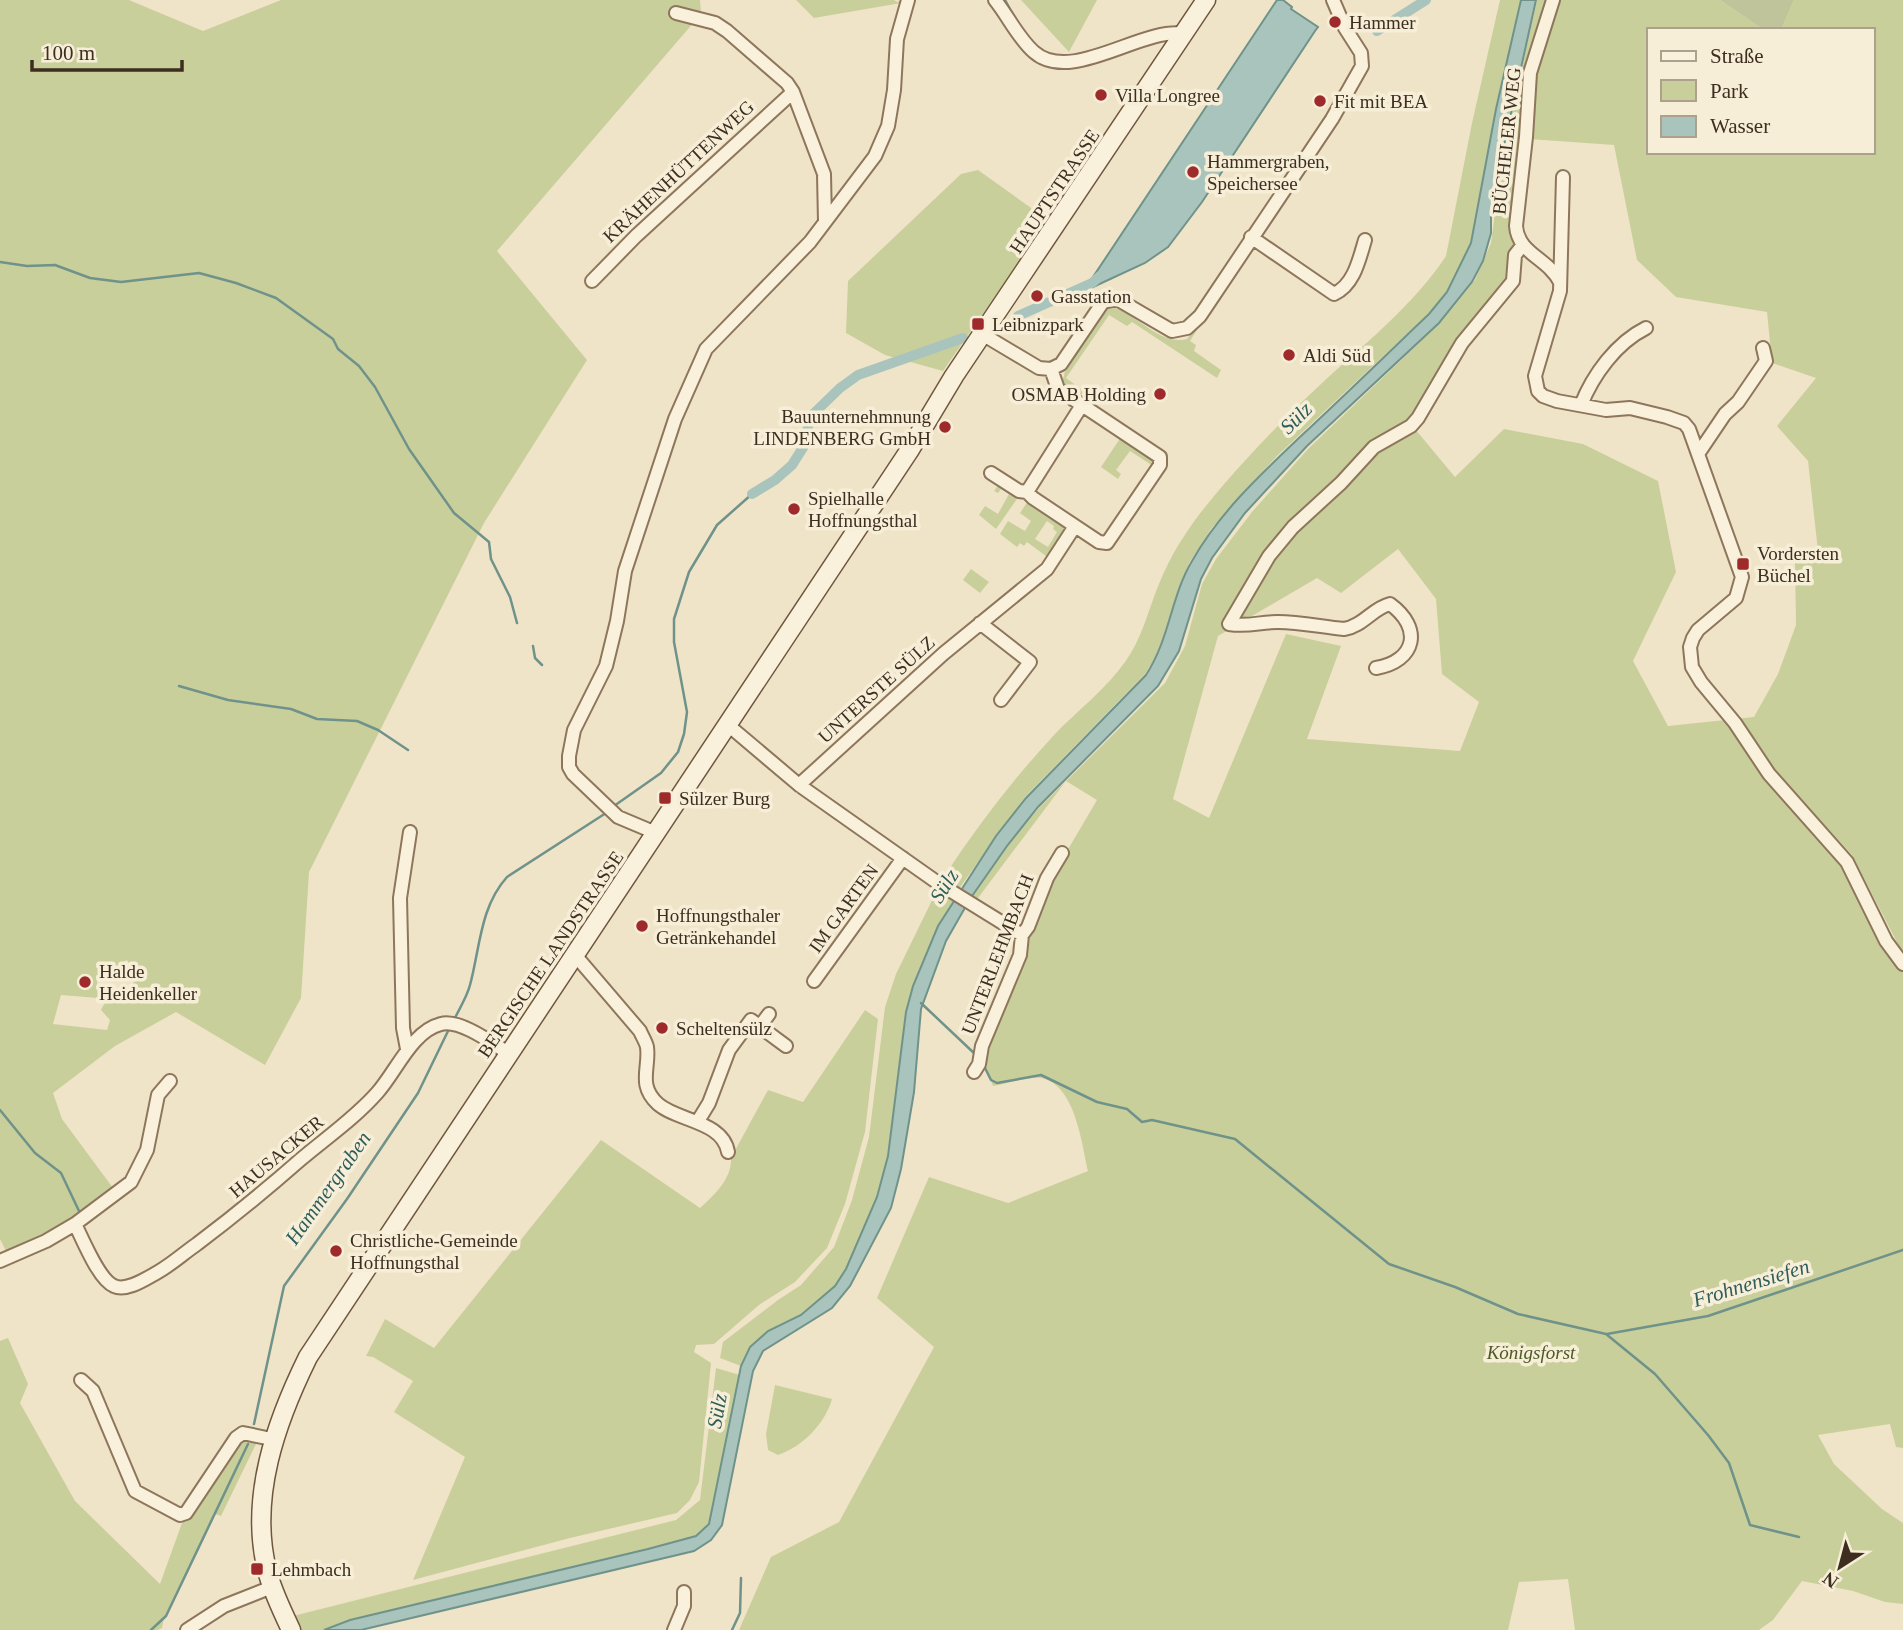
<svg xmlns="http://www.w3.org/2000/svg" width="1903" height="1630" font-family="'Times New Roman',serif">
<rect width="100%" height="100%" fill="#f0e4c8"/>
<path fill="#c9cf9b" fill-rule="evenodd" d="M0,0H129L203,31L281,0H700L701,14L497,251L587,360L484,523L309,872L301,998L265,1065L176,1012L115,1046L53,1093L62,1119L113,1188L61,1224L7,1253L0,1239ZM127,960L137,977C128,996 110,990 101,1010L110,1020L107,1030L53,1024L61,995L98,998L97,980Z
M796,0H894L897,2L904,0L901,3L814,18Z
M1021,0H1097L1069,52Z
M1500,0H1521L1492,129L1471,243L1447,291L1428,314L1277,456L1211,529L1189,563L1163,640L1155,659L1145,674L1025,797L958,890L949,884L952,877L945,875C978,825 1014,778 1055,734C1078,710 1106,689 1125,662C1142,639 1148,610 1159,584C1174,546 1198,514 1225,483C1255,449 1287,415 1321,384C1365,343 1412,307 1446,256L1472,123Z
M1537,0H1720L1764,30H1649V152H1873V30H1781L1794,0H1903V954L1852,855L1809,808L1792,803L1839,862L1903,969V1448L1896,1447L1890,1424L1818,1435L1834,1464L1882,1509L1903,1523V1604L1885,1602L1853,1591L1802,1581L1773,1620L1759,1630H1575L1568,1579L1519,1582L1508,1630H739L771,1557L839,1522L934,1347L877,1298L929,1177L1008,1203L1088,1171C1082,1144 1075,1084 1041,1078C1031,1076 1005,1084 993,1086L986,1068V1054L1050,880L1097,800L1066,781L975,902L971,899L1007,845L1038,809L1165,683L1185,646L1202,584L1216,559L1252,512L1308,449L1442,321L1475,280L1491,243L1502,159ZM1529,139L1614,145L1637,260L1676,297L1767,312L1772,363L1816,378L1777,426L1808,461L1818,551H1793L1795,561L1796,625L1778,674L1754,717L1668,726L1633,661L1676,572L1658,481L1583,444L1504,429L1455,477L1415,429L1464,350L1517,284ZM1398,549L1436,599L1442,674L1479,702L1460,751L1307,739L1341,646L1286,634L1209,818L1173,799L1218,636L1317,578L1341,593Z
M978,170L1048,220L943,371L885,355L846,333L848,281L961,174Z
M1232,274L1190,341L1196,345L1194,351L1221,370L1217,378L1132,322L1127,326L1109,315L1066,378L1085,392C1076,399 1067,391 1062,383L1065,371L1107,309L1112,307C1137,314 1160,346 1187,339Z
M1121,437L1153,458V466L1130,451L1116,470L1121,474L1118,479L1101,467Z
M1000,483L1019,496L996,529L979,515L985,506L998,514L1009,494L1001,489L998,493L994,491Z
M1028,501L1067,529L1050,559L1027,542L1024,546L1020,543L1017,547L1000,534L1008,521L1025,531L1031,521L1020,513ZM1047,521L1054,526L1053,529L1057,532L1048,547L1035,539Z
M971,569L989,582L980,593L963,580Z
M938,888L955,898L938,926L913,986L906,1012L888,1156L877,1197L846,1269L835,1286L803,1314L768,1331L750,1347L741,1366L720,1358L723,1342L778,1300L801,1285L834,1247L852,1200L869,1137L885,1007L896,974Z
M865,1010L878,1019L865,1132L845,1204L827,1248L795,1282L759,1305L714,1344L696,1345L694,1352L711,1363L699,1482L690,1500L677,1513L570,1538L413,1580L465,1457L394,1412L413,1381L373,1357L366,1356L385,1319L434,1348L601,1140L700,1208C714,1195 732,1179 731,1158L768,1090L803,1102Z
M8,1338L28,1384L20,1403L75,1501L160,1584L182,1523L216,1469L242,1438L257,1442L221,1516L215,1514L164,1618L162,1628L158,1630H0V1341Z
M716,1368L740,1375L709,1524L696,1536L648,1549L350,1620L324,1630H299L293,1616L676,1520L700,1500Z
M775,1385L832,1399C825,1424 802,1447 778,1455L768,1450L766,1434Z"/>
<path fill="#bfc49a" d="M1720,0H1794L1781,30H1764Z"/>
<path fill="#a9c4bc" stroke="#6f938a" stroke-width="2" d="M1277,0H1283L1292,7L1291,9L1318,27L1315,31L1202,202L1168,247L1145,263L1093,287L1091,280Z
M1521,0H1536L1501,159L1491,217V233L1483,261L1472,282L1439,323L1307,446L1245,513L1212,558L1201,579L1179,651L1158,686L1038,807L1007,846L970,899L946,941L921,1009L914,1092L901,1169L891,1208L850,1286L832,1308L763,1351L753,1371L722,1525L711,1540L694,1551L361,1630H324L350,1620L648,1549L696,1536L709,1524L741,1366L750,1347L768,1331L801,1315L835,1286L846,1269L877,1197L888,1156L906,1012L913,986L938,926L996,836L1026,798L1146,675C1170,638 1171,596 1192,561C1219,513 1261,474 1301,436C1344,396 1386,355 1429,314L1447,292L1471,243L1496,109Z"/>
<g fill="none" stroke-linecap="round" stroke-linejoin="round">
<path stroke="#6f938a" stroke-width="2.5" d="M1005,0L1017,22
M0,262L27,266L55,265L90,278L121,282L199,273L236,283L276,298L333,339L338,349L359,366L375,387L409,449L454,513L489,542L491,559L510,597L517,623
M533,646L535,658L542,665
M179,686L228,700L291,709L317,719L357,721L378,730L408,750
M614,806L661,773L678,752L684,734L687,712L674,642V619L689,572L717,525L752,494
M921,1003L975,1054
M454,1020C459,1009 467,997 470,985C480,948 480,907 507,877L606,813
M984,1066L991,1080L997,1083L1041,1075L1097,1102L1127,1109L1142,1122L1152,1120L1235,1139L1389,1264L1455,1287L1518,1314L1606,1334L1655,1374L1708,1435L1729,1463L1750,1525L1799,1537
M0,1110L35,1153L61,1173L79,1211
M1607,1334L1708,1316L1903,1250
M254,1424L284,1286L347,1199L418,1093L449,1029
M151,1630L166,1616L248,1444
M732,1630L740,1613L741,1578"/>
<path stroke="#a9c4bc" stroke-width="10" d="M1377,31L1426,0
M1018,316L1092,283L1100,276
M752,494L775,480L792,465L804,446L810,417L840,388L858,375L963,338"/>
<defs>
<path id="minor" d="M995,0C1008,16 1018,38 1034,52C1071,85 1143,26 1184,34
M1553,0L1530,73L1526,137L1516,226C1518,254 1548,258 1560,282
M676,13L715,23L727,31L787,83L793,92L824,174L825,222
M1563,177L1560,291L1535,376L1538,391L1543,396L1557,401L1606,410L1630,408L1667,417L1684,423L1689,429L1742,577L1736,598L1698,630L1693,638L1690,647L1692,667L1701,682L1735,723L1769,774L1847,862L1886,941L1903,964
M1251,237L1334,294C1354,285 1359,260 1365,240
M592,281L636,236L793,92
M982,334L1039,368L1051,369L1061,364L1103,302L1117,299L1172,331L1187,328L1200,316L1332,119L1362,66L1361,53L1345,28L1333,0
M1051,369L1058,389L1082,405L1027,492L1033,498L1099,542L1107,543L1160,465V457L1082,405
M1581,405C1593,375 1616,343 1646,328
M1698,454L1725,414L1738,402L1766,361L1763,348
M991,473L1019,491L1027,492
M980,623L1030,662L1001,700
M1376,668C1416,661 1423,628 1390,604C1373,608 1363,626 1344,629C1322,627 1300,622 1278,622C1259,622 1249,627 1229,624L1269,556L1293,527L1341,483L1374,447L1411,426L1418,418L1462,343L1513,281L1515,255L1522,246
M728,725L799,785L938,883L1022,935
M799,785L943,654L1047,569L1075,526
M656,833L618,817L573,774L569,767V756L574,730L606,666L617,621L625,571L675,419L706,349L810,242L875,156L888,126L894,90L897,39L908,0
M575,955L640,1031C642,1036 646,1042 647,1047C650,1068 637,1085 658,1104C677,1121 723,1121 728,1152
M814,981L903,858
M760,1026L769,1014
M407,1049L403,1028L400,898L410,832
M974,1072L979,1064L982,1046L1020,955L1022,935L1028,927L1047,878L1062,853
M698,1121L709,1103L729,1050L751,1020L786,1046
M75,1224L131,1182L147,1150L158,1095L170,1081
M0,1261L46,1241L75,1224C83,1240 99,1280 114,1286C127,1292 147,1278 158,1272C172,1264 184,1253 197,1244C233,1217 267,1189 300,1160C326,1138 355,1118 377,1093C396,1072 412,1031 441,1024C460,1019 492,1043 508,1053
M81,1380L93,1391L135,1491L180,1515L186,1513L236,1438L243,1433L276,1440
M187,1630L224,1606L272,1587
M674,1630L684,1606V1592"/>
<path id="secondary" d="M291,1630C282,1610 272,1591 267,1570C249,1497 276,1422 308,1357L909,451L954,376L1206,0"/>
</defs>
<use href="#minor" stroke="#8d765c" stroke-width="16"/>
<use href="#secondary" stroke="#6f573f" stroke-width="21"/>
<use href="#minor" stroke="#faf1dc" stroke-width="12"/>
<use href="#secondary" stroke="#faf1dc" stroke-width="18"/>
</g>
<g fill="#9e2a2b" stroke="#f7eed8" stroke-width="2.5">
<circle cx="1335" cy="22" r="7"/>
<circle cx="1101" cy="95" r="7"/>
<circle cx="1320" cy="101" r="7"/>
<circle cx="1193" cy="172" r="7"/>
<circle cx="1037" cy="296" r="7"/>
<rect x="971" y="317" width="14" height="14" rx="3.5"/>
<circle cx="1289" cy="355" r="7"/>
<circle cx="1160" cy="394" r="7"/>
<circle cx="945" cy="427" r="7"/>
<circle cx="794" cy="509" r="7"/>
<rect x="1736" y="557" width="14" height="14" rx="3.5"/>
<rect x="658" y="791" width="14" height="14" rx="3.5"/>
<circle cx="642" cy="926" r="7"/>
<circle cx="85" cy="982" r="7"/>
<circle cx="662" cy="1028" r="7"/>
<circle cx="336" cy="1251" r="7"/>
<rect x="250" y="1562" width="14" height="14" rx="3.5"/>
</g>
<g text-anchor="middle" stroke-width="7" stroke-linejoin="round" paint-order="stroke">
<g font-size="19" fill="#3d2e20" stroke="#f7eed8" text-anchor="start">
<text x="1349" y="29">Hammer</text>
<text x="1115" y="102">Villa Longree</text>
<text x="1334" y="108">Fit mit BEA</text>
<text x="1207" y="168">Hammergraben,<tspan x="1207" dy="22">Speichersee</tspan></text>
<text x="1051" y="303">Gasstation</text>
<text x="992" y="331">Leibnizpark</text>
<text x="1303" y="362">Aldi Süd</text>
<text x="1146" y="401" text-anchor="end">OSMAB Holding</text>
<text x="931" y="423" text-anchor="end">Bauunternehmnung<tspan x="931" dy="22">LINDENBERG GmbH</tspan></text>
<text x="808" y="505">Spielhalle<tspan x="808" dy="22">Hoffnungsthal</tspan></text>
<text x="1757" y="560">Vordersten<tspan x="1757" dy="22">Büchel</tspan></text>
<text x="679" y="805">Sülzer Burg</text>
<text x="656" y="922">Hoffnungsthaler<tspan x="656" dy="22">Getränkehandel</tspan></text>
<text x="99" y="978">Halde<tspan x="99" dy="22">Heidenkeller</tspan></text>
<text x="676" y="1035">Scheltensülz</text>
<text x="350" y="1247">Christliche-Gemeinde<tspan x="350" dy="22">Hoffnungsthal</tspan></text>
<text x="271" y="1576">Lehmbach</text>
</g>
<g font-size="19" fill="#3d2e20" stroke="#f7eed8">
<text transform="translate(1506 141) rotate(-84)" y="7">BÜCHELER WEG</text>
<text transform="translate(678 171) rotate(-43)" y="7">KRÄHENHÜTTENWEG</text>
<text transform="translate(1054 191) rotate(-56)" y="7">HAUPTSTRASSE</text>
<text transform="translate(876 689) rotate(-42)" y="7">UNTERSTE SÜLZ</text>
<text transform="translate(843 908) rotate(-54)" y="7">IM GARTEN</text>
<text transform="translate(550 954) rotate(-56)" y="7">BERGISCHE LANDSTRASSE</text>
<text transform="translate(997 954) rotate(-69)" y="7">UNTERLEHMBACH</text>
<text transform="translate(276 1156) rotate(-40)" y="7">HAUSACKER</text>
</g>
<g font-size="19" font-style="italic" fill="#4d5a26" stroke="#f7eed8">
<text x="1531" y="1359">Königsforst</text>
</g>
<g font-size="21" font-style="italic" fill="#2f5d5a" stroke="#f7eed8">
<text transform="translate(1296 418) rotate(-45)" y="7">Sülz</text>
<text transform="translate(944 886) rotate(-58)" y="7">Sülz</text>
<text transform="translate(328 1188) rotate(-55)" y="7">Hammergraben</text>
<text transform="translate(1751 1283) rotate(-17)" y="7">Frohnensiefen</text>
<text transform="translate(717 1411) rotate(-80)" y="7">Sülz</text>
</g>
</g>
<rect x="1647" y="28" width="228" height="126" fill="#f7eed8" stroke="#ada18e" stroke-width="2"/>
<rect x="1661" y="51" width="35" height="10" fill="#faf1dc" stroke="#ada18e" stroke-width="2"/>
<text x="1710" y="63" font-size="21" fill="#3d2e20">Straße</text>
<rect x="1661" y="80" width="35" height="21" fill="#c9cf9b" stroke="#ada18e" stroke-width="2"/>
<text x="1710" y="98" font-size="21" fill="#3d2e20">Park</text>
<rect x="1661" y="116" width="35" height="21" fill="#a9c4bc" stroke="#ada18e" stroke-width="2"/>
<text x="1710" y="133" font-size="21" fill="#3d2e20">Wasser</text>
<g transform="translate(1840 1567) rotate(216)" stroke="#f7eed8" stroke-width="5" paint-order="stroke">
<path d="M0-5L12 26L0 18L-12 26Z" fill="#3d2e20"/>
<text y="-10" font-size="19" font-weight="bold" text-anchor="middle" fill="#3d2e20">N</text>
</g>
<path d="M32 60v10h150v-10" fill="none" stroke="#3d2e20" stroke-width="3.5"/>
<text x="42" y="60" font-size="21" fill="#3d2e20" stroke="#f7eed8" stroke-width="5" paint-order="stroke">100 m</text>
</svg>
